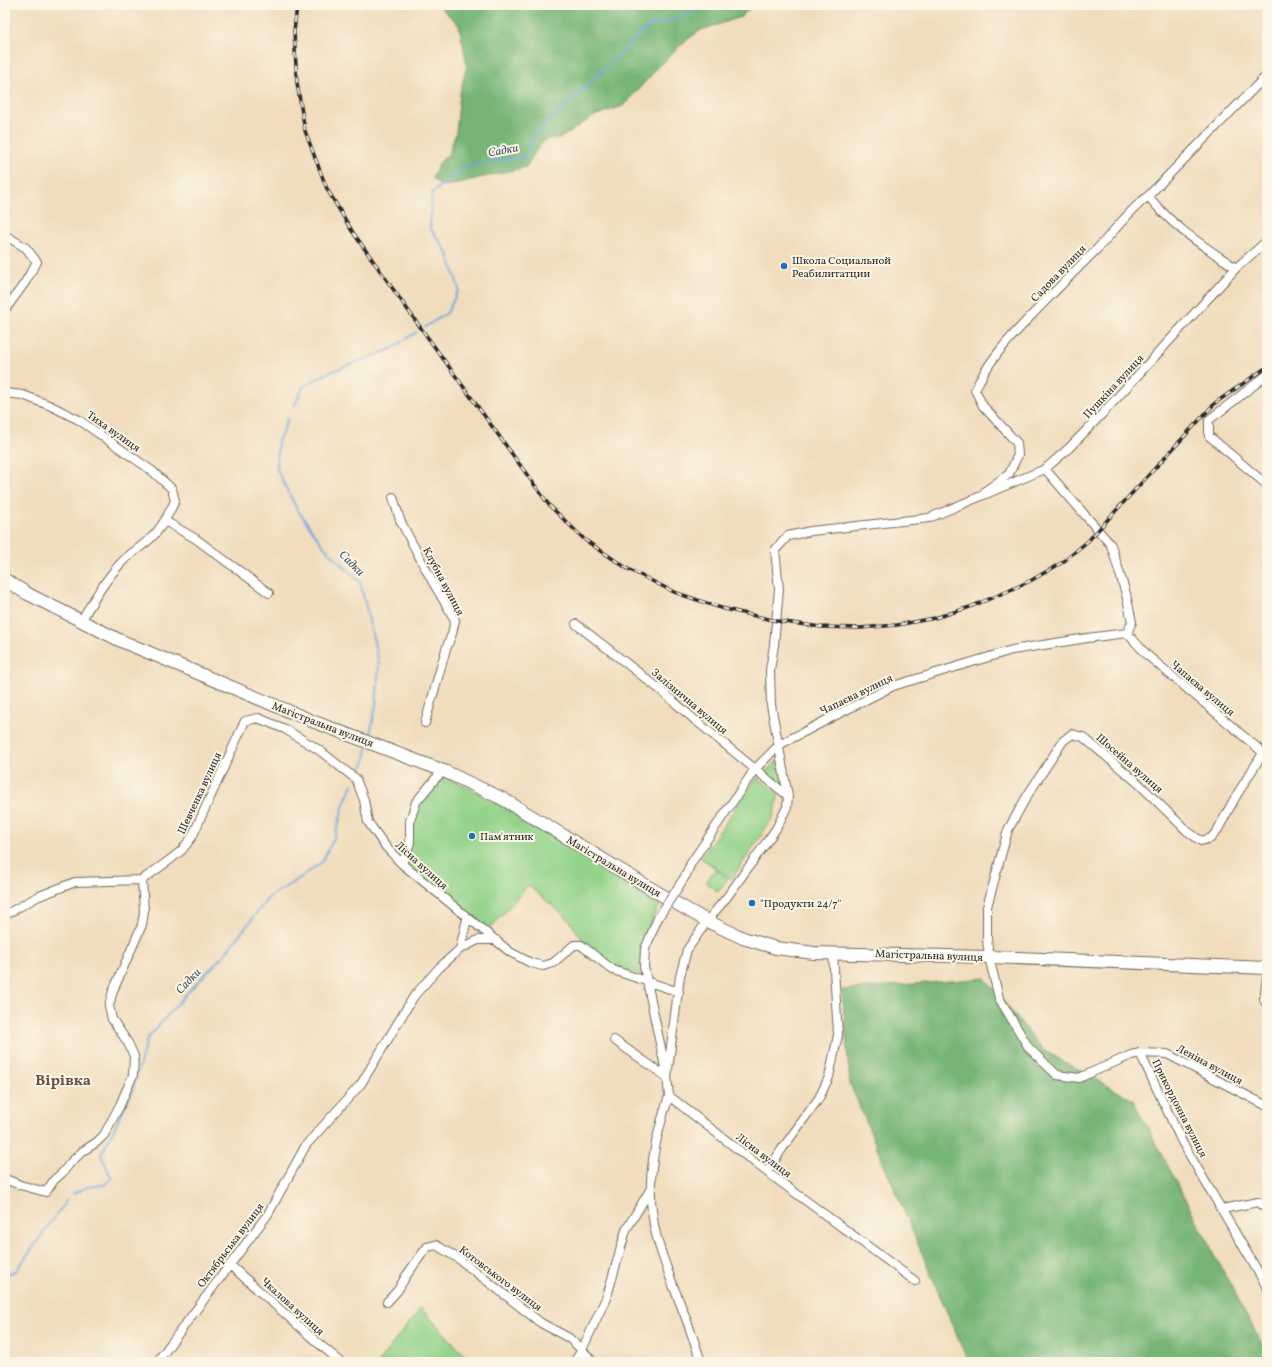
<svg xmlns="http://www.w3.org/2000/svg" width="1272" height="1367" font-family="Vollkorn,serif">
<rect width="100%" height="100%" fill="#fcf5e5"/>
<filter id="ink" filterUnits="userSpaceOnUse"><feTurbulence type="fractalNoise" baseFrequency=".025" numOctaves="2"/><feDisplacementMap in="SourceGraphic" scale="8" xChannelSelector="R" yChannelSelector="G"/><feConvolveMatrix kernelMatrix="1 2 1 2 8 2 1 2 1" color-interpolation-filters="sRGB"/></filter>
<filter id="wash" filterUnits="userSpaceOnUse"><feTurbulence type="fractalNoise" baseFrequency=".012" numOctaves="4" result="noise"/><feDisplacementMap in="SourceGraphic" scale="16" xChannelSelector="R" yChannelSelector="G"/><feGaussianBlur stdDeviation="0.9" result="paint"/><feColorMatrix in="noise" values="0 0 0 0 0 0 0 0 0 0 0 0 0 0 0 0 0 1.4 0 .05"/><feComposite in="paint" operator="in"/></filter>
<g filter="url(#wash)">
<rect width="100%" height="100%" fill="#f1ddbd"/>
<path fill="#93d38a" stroke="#5f7f5a" d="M780,759L784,788L765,772Z
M445,776L501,805L661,903C648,925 638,949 640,975L615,967L585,943L569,920L528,885L494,924L487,930L408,865L406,860L418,805Z
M757,777L779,794L773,817L732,879L701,858Z
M715,869L728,878L718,892L706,882Z
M421,1308L471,1362H378Z"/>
<path fill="#76b576" stroke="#507050" d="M438,5H759L749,9L741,17L701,30L684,42L654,72L623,106L594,116L561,138L547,139L539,146L526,167L445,186L439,184L432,178L438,165L449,153L456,133L460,93L467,65L459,25Z
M985,978L1043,1050L1133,1100L1267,1354V1362H968L850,1084L842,990Z"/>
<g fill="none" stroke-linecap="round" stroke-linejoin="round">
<path stroke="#6ea6dd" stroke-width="2" d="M425,327L447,313L459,289L448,253L430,228L432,194C446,179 464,166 485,162C498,160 512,160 525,156L533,137L582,91L647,27L684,16L704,5
M293,408L304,386L330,372L389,350L417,332
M288,419L278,441L277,470L297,509L325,548L360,582L379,663L376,705L370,736
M359,773L365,761L367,748
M73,1194L87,1187L104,1185L112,1179L101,1155L132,1092L147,1039L187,993L224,955L269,897L300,878L322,862L335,836L345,801L353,784
M5,1275L16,1271L67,1200"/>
</g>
</g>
<g filter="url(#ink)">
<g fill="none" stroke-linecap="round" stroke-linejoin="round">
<defs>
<path id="minor" d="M1148,196C1174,228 1202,245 1236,268
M5,235L26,248L37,262L24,284L5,310
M1267,375L1209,420V436L1267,485
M5,393L23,395L51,406L79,420L151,470L172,489L175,501C168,515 161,529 150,539C140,548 130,553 121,563C105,580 93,601 81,621
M1045,469L1111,545L1126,594L1132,622L1127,633
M985,491L1009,474L1018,455L1017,443L983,406L975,390C988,361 1009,339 1030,317C1053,293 1076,270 1099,247C1115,230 1129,211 1148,196L1267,75
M393,497L400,520L431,579L455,620L452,634L446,649L425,723
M165,521L196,539L269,593
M576,624L658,688L695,720L788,796
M1263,753L1236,796L1217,831L1211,838L1201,841L1187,831L1138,783L1083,737L1072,734L1063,741L1027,796L1008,830L987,907V939L989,957L999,998L1029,1048L1057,1075L1079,1078L1131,1055L1140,1053L1182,1142L1267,1287
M402,864L410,843V821L416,802L436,778L444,771
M686,875L691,863L755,769L779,745L842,712L893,686L1012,650L1087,638L1127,633L1147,655L1266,755
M5,915L37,897L75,882L142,880L171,859L182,850L192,837L245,721L258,718L285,729L319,750L356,779L364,800L368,822L386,847L402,864L510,952L531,963L543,966L553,963L574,945H581L613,970L679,992
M658,918L645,949L644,967L667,1077L669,1096L767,1172L915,1281
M467,919L460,949L478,940H496
M1267,978L1264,999L1267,1005
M614,1040L667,1077
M1140,1053L1167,1054L1267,1106
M667,1077L680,976L687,950L707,921L727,897L776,829L787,807L788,796L771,705L770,670L774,645L779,589L775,550L788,536L811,531L929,518L1045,469L1069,448L1103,413L1236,268L1267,241
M669,1096C656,1135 646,1177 653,1218C656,1242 666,1265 674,1288C684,1312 693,1337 701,1362
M767,1172L782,1149L819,1098L829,1077L838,1035L833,953
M5,1179L20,1185L46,1192L54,1180L63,1172L71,1162L83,1151L97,1142L104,1135L120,1105L133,1075L134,1056L128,1043L112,1019L109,1006L113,991L142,925L144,911L142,880
M1222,1209L1258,1202L1267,1208
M230,1265L318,1343L341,1362
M387,1302L398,1290L406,1276L427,1247L436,1245L459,1259L541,1323L569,1338L582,1350L593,1362
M157,1362L268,1214L306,1145L361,1084L414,996L439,968L460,949
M574,1362L582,1350L607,1296L626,1230L650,1190"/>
<path id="secondary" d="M5,580L28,594L119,640L200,674L312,721L444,771L503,799L655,891L707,921L743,938L776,948L814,953L989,957L1267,968"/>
</defs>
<use href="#minor" stroke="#70695e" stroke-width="10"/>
<use href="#secondary" stroke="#70695e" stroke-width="14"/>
<use href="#minor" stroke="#fff" stroke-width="8"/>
<use href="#secondary" stroke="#fff" stroke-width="12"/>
<defs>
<path id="rail" d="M297,5L294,32L297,83L305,131L327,189L352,231L410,313L549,505L585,540L628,569L674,592L721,608L777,621L821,627L860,628L897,625L935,618L970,607L1006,592L1030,581L1063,562L1088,541L1215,403L1267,367"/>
</defs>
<use href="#rail" stroke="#2b2b2b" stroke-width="3.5"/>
<use href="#rail" stroke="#fcf5e5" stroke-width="2" stroke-dasharray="6" stroke-linecap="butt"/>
<defs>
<path id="minor-bridge" d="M658,918L686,875"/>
</defs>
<use href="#minor-bridge" stroke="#70695e" stroke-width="10" stroke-linecap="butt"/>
<use href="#minor-bridge" stroke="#fff" stroke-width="8"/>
</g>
</g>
<g fill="#1f6fb2" stroke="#fcf5e5" stroke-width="1.5">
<circle cx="784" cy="266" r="4"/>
<circle cx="472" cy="836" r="4"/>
<circle cx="752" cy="903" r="4"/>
</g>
<g text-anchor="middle" stroke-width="4" stroke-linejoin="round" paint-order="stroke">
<g font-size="11" fill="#2b2b2b" stroke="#fcf5e5" text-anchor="start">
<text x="792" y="264">Школа Социальной<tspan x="792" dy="13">Реабилитатции</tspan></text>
<text x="480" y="840">Пам'ятник</text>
<text x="760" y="907">"Продукти 24/7"</text>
</g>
<g font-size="11" fill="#2b2b2b" stroke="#fcf5e5">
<text transform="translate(1058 273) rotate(-46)" y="4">Садова вулиця</text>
<text transform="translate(1113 386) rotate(-47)" y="4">Пушкіна вулиця</text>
<text transform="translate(114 431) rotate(35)" y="4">Тиха вулиця</text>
<text transform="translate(444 581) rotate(62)" y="4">Клубна вулиця</text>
<text transform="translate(1203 688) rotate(40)" y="4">Чапаєва вулиця</text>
<text transform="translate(856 694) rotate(-26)" y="4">Чапаєва вулиця</text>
<text transform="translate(690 701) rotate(40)" y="4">Залізнична вулиця</text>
<text transform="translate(323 724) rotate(21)" y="4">Магістральна вулиця</text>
<text transform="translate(1130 763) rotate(41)" y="4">Шосейна вулиця</text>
<text transform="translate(199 793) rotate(-65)" y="4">Шевченка вулиця</text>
<text transform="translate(422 865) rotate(42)" y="4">Лісна вулиця</text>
<text transform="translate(614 866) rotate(31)" y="4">Магістральна вулиця</text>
<text transform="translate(929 955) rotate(2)" y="4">Магістральна вулиця</text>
<text transform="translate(1210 1064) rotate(28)" y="4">Леніна вулиця</text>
<text transform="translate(1180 1108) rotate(63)" y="4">Прикордонна вулиця</text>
<text transform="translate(764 1155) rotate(37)" y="4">Лісна вулиця</text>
<text transform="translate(230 1245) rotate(-53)" y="4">Октябрьська вулиця</text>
<text transform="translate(501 1278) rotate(37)" y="4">Котовського вулиця</text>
<text transform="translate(293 1306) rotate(42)" y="4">Чкалова вулиця</text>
</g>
<g font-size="12" font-style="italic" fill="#425669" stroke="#fcf5e5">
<text transform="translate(503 150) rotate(-10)" y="4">Садки</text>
<text transform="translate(352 563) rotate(45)" y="4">Садки</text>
<text transform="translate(188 981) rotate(-47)" y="4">Садки</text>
</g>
<g font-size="15" font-weight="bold" fill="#665247" stroke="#fcf5e5">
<text x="63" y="1085">Вірівка</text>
</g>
</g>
<rect width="1272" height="1367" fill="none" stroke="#fcf5e5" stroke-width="20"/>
</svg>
